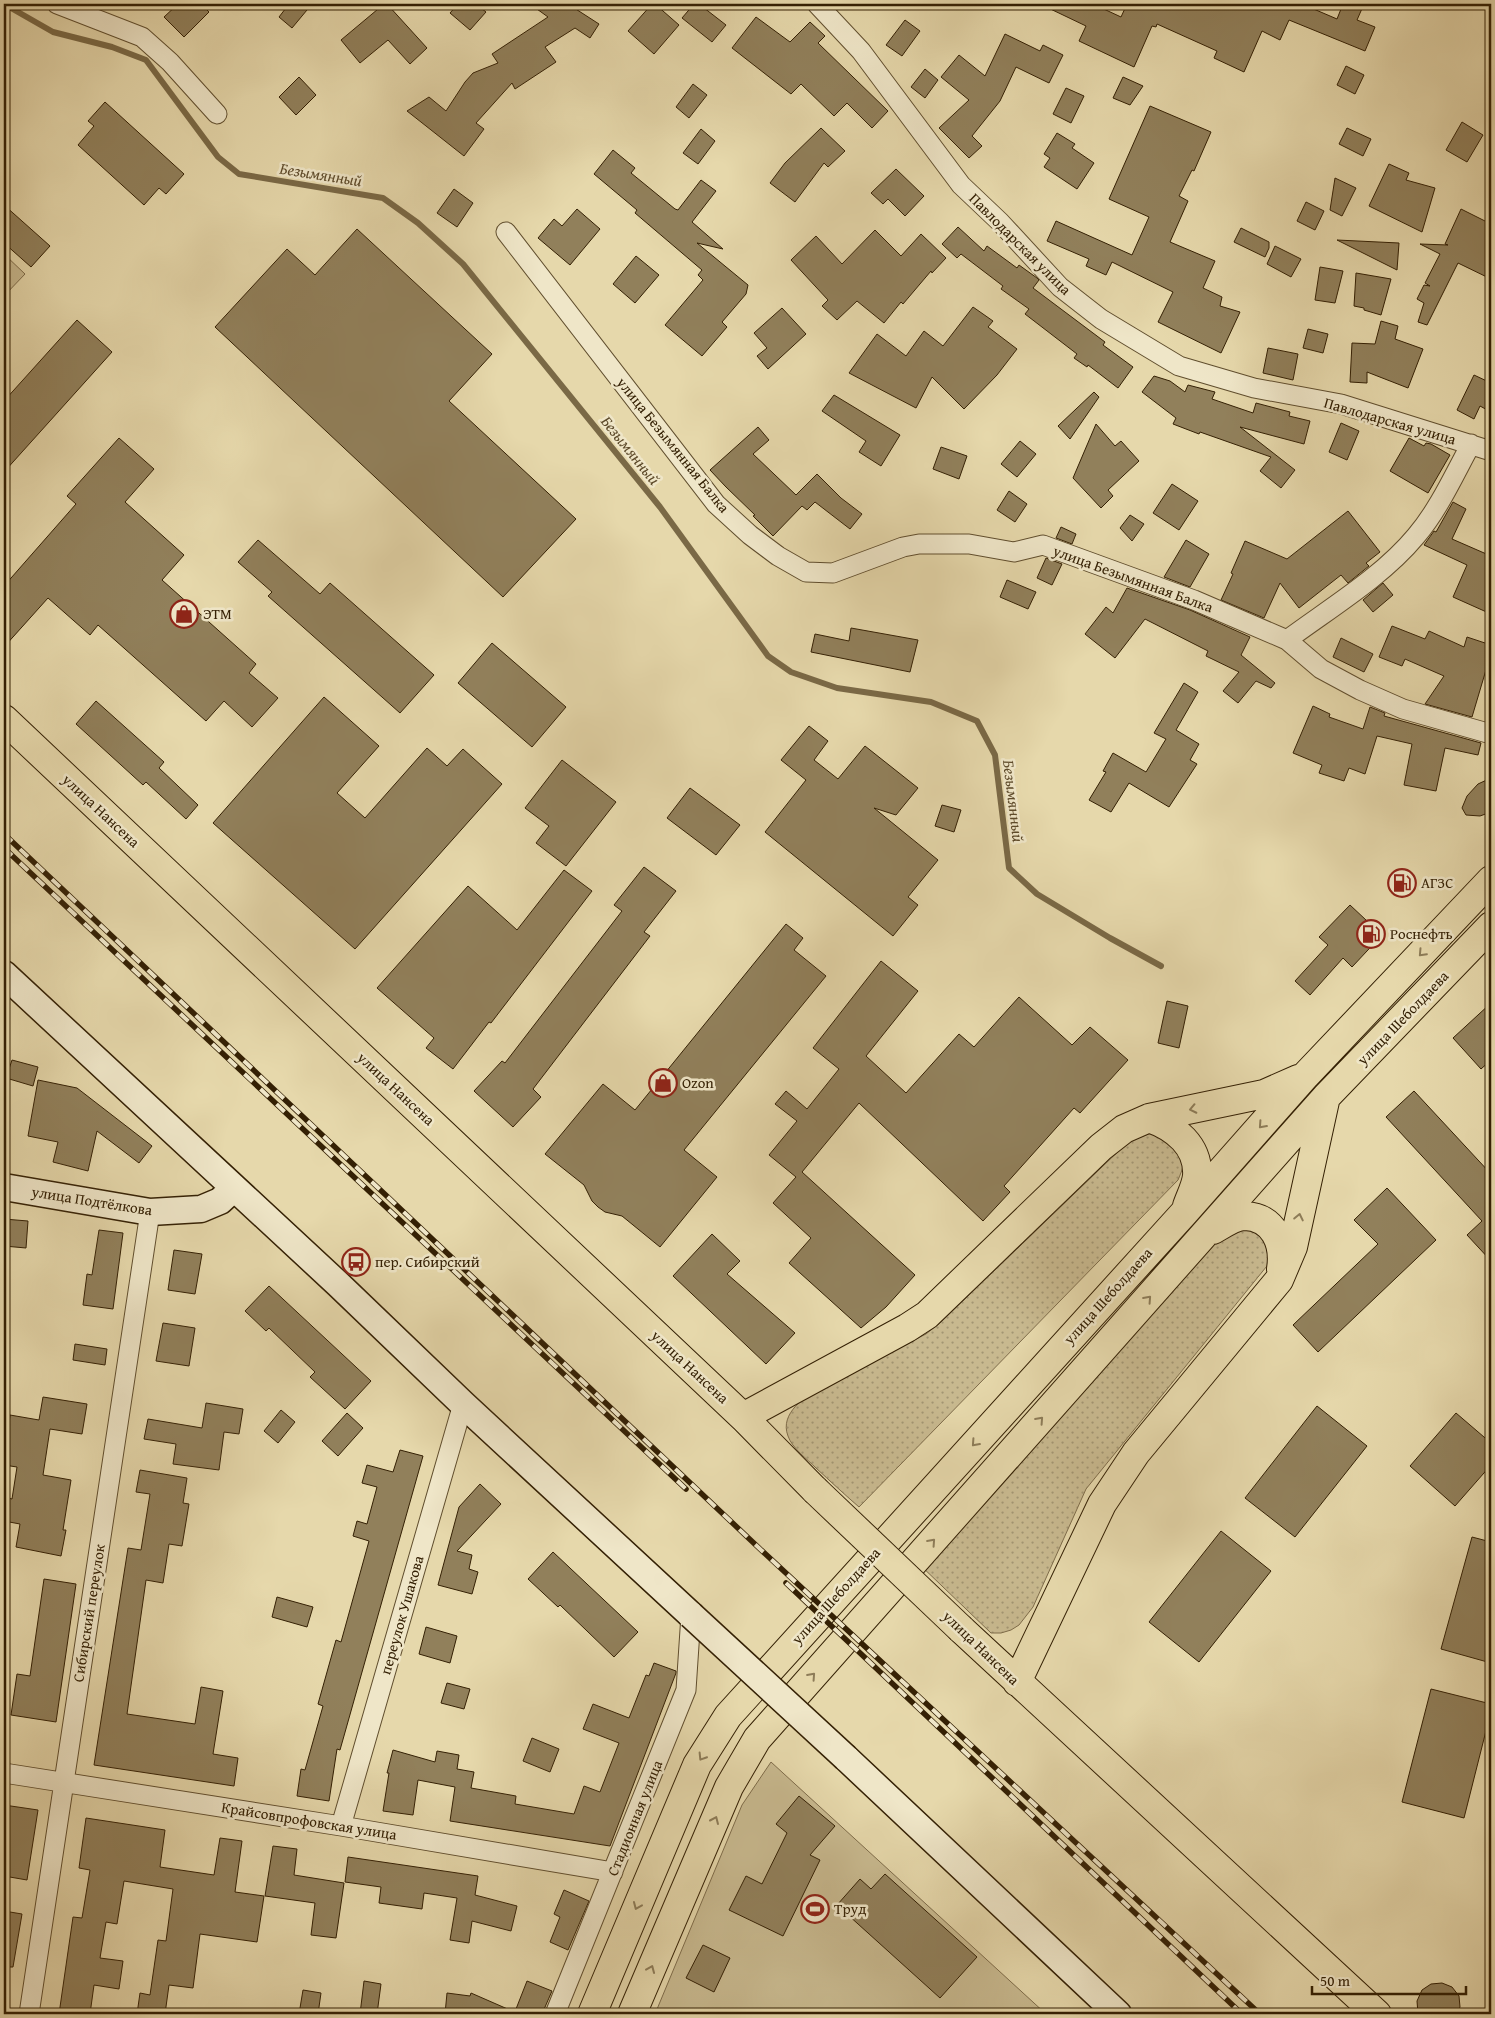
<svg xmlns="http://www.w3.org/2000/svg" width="1495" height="2018" font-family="'Gentium Book Plus',serif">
<defs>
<pattern id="grass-dots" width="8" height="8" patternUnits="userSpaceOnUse" patternTransform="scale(1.25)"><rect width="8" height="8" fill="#c8b98f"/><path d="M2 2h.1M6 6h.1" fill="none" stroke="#a39673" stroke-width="1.8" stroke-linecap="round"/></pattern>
</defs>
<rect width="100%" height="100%" fill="#e6d8ab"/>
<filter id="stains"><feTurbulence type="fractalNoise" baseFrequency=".004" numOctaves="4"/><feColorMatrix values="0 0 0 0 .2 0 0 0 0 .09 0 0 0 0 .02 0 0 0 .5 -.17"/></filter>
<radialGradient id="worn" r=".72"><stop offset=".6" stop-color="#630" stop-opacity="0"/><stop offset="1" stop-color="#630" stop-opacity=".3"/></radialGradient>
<path fill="url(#grass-dots)" stroke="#7e6c4a" d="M1151,1133C1166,1137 1184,1147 1183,1164C1183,1169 1180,1175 1178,1180L859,1507C844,1494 830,1481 816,1468C807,1459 792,1448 788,1436C779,1413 806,1396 822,1386L926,1334L941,1322L1128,1142Z
M1242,1223L1268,1236L1271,1261L1086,1489L1033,1607L1019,1625L1011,1630L1001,1633H991L918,1563L1228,1230Z"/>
<path fill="#c8b98f" stroke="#7e6c4a" d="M4,254L25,274L4,296Z
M771,1762L1046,2014H655L742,1805Z"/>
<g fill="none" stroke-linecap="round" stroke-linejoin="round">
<path stroke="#7a6946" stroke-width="6" d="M4,4L53,32L112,47L146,60L218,157L239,174L383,198L418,223L463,264L660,507L768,656L791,672L837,688L931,702L977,721L995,755L1009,868L1037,894L1110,938L1161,966"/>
</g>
<path fill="#91805b" stroke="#342004" d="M178,4H201L209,12L184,37L164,17Z
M289,4H312L292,28L279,17Z
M384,4H387L427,48L410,64L388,40L360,63L341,40Z
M458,4H476L486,12L470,30L450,13Z
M530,4H568L599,24L590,38L575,28L545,47L556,62L515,89L512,83L476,123L484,129L464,156L407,111L429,97L446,111L465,82L473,73L498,63L492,54L548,17Z
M652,4H655L679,25L654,54L628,31Z
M694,4H699L726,25L712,42L682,18Z
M1040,4H1093L1121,17L1127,4H1302L1337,19L1343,4H1364L1357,20L1375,27L1365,51L1289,20L1280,40L1262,31L1244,72L1214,58L1217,51L1157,24L1156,27L1152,26L1134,67L1079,41L1086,26Z
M756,17L790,42L810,22L825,36L818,43L888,111L872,128L847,103L834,116L801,84L791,94L732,48Z
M905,20L920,31L902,56L886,45Z
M1005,34L1040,51L1043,45L1063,55L1049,83L1016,67L1000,101L972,136L982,146L969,158L939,128L969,100L941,77L959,55L985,76Z
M1346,66L1364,75L1355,94L1337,85Z
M925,69L938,80L925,98L911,87Z
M299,77L316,95L296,115L279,97Z
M1123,77L1143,86L1130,105L1113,98Z
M693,84L707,95L689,118L676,107Z
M1066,88L1084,96L1071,123L1053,114Z
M105,102L184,174L166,194L159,188L144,205L78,145L94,126L88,121Z
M1150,106L1211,132L1194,171L1192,170L1179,196L1188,201L1170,242L1215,261L1203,288L1222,297L1220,306L1240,312L1221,353L1158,322L1173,292L1112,262L1106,275L1086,266L1089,259L1047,241L1056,221L1132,255L1149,217L1109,199Z
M1462,122L1483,135L1467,162L1446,150Z
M821,128L845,151L828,167L824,163L795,202L770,183L785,163Z
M1347,128L1371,139L1363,156L1339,144Z
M701,129L715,141L698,164L683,153Z
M1057,133L1075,144L1072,148L1094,163L1077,189L1044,167L1050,158L1044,154Z
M613,150L635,168L631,173L675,209L678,210L701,180L716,191L692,222L723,249L697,243L748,285L746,294L722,322L727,327L702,356L665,325L703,280L698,275L702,270L635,213L637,210L594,174Z
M1389,164L1409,173L1406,180L1435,188L1422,232L1369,206Z
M896,169L924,196L905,216L888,199L883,204L871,193Z
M1335,178L1356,188L1342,216L1330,210Z
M454,189L473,203L457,227L437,213Z
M1306,202L1324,211L1315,230L1297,221Z
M4,205L50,246L31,267L4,243Z
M577,209L600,229L570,265L538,238L554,219L562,226Z
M1461,209L1491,224V279L1458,263L1427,325L1418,322L1424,303L1417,299L1424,285L1430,286L1425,283L1440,254L1420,244L1448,245L1445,244Z
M958,227L984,251L987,246L1017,268L1019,265L1037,278L1039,280L1033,288L1105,342L1103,345L1133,367L1118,388L1088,365L1087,367L1074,358L1077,354L1025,314L1029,309L1001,289L1003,286L961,254L957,258L942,244Z
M1241,228L1269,242V248L1265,257L1234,242Z
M357,229L492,354L449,401L576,519L503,597L215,327L287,249L315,275Z
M875,230L901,256L921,234L946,258L932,273L931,271L903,304L901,302L884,323L857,301L837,320L822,306L828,300L791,260L816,236L842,264Z
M1337,240L1399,243L1397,270Z
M1275,246L1301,259L1291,277L1267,264Z
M636,256L659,275L635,303L613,284Z
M1320,267L1343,271L1335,303L1315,300Z
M1356,273L1391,279L1381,315L1364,310V308L1354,306Z
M973,307L993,321L988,327L1017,349L997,375L964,409L932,377L916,408L849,373L877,334L906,356L924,331L943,346Z
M782,308L806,334L768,369L757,356L767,348L754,333Z
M77,320L112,352L4,472V401Z
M1381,321L1398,326L1395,339L1423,349L1408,388L1367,372V383L1350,382L1352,343L1375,344Z
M1308,329L1328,334L1323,353L1303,348Z
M1268,348L1298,354L1293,380L1263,373Z
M1474,375L1491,383V412L1480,406L1474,419L1457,410Z
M1154,376L1170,381L1185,392L1188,385L1215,392L1212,399L1253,413L1256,403L1290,412L1289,416L1310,421L1304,444L1240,427L1295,470L1281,488L1260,471L1271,457L1200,432L1199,434L1173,424L1176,418L1142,392Z
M1094,392L1099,397L1070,439L1058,426Z
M834,395L900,435L881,466L859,452L866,441L822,411Z
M1341,423L1359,431L1347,460L1329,452Z
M1096,424L1115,446L1121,441L1139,461L1108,490L1113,496L1101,508L1073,478Z
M758,427L769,440L753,454L796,495L817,474L841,498L862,514L850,529L815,502L807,510L802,506L773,536L753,516L755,515L726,487L710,470Z
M119,438L154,469L125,502L184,555L162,580L256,664L249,673L278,698L252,727L224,701L206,721L98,625L90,635L48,598L4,647V586L76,504L67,496Z
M1409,438L1424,446L1426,443L1431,444L1450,455L1428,493L1390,471Z
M1020,441L1036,454L1017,477L1001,464Z
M941,447L967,456L959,479L933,469Z
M1172,484L1198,501L1179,530L1153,513Z
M1009,491L1027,504L1015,522L997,510Z
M1453,502L1466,509L1452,539L1491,556V614L1453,597L1467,565L1424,545L1434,531L1436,532Z
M1348,511L1380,552L1366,563L1369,566L1348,583L1341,575L1299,608L1280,583L1264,618L1221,600L1233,574L1231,573L1245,541L1287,559Z
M1130,515L1144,524L1132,541L1120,528Z
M1061,527L1076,534L1072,544L1056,538Z
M258,540L320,594L330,583L434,675L400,713L268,596L272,592L238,562Z
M1186,540L1209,554L1190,587L1164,577Z
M1046,558L1062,564L1052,585L1037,578Z
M1007,580L1036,592L1028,609L1000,597Z
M1383,583L1393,595L1373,612L1363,600Z
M1127,588L1190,610L1250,637L1241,655L1275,683L1271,688L1256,681L1238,703L1223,691L1239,672L1206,656L1208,651L1145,619L1115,658L1085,634L1106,607L1113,613Z
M1392,626L1425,639L1429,631L1464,647L1467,637L1491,645V653L1472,717L1425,704L1444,676L1405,659L1402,666L1379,657Z
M851,628L918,640L910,672L811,652L815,634L849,641Z
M1341,638L1373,654L1364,672L1333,657Z
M492,643L566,707L532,747L458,683Z
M1184,683L1198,692L1176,730L1199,744L1190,760L1197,764L1169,807L1129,783L1111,812L1089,800L1106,772L1103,771L1113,753L1146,772L1166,739L1154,733Z
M324,697L379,746L337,793L365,818L427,748L447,766L463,749L502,784L355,949L213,823Z
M96,701L164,762L159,768L198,805L186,819L146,782L143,785L76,724Z
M1313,706L1330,714L1329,717L1363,729L1370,707L1385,713L1384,716L1481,743L1478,755L1445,748L1436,791L1404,785L1412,744L1377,736L1365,774L1349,768L1344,781L1319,773L1322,765L1293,753Z
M809,726L828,741L814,760L838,779L865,746L918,788L896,815L874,808L938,860L908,897L918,905L893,936L765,832L806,780L781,760Z
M562,760L616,802L566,866L536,843L549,826L525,808Z
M1491,778V812L1480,816L1466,815L1462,808L1467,796L1478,784Z
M690,788L740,825L716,855L667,818Z
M942,805L961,810L954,832L935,826Z
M644,867L676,891L644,932L650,936L533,1089L541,1097L513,1127L474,1091L502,1061L505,1063L622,911L614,905Z
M564,870L592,891L491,1023L489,1022L453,1069L426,1048L434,1038L377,988L468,886L517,930Z
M1350,905L1382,935L1352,967L1343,958L1310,995L1295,981L1328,945L1319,937Z
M786,924L803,938L794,950L826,976L684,1150L717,1177L660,1247L622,1216L605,1212L598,1207L592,1201L584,1185L545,1154L603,1084L635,1110Z
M881,961L918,991L866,1056L906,1093L959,1034L974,1047L1019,997L1072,1045L1090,1027L1128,1060L1080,1113L1074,1108L1004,1186L1010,1192L983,1221L859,1103L802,1172L915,1275L886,1307L861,1328L789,1263L811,1238L773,1203L796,1177L769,1155L797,1121L775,1104L786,1091L807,1109L839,1069L813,1048Z
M1167,1001L1188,1006L1179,1048L1158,1043Z
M1491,1003V1060L1481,1069L1453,1038Z
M12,1060L38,1067L33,1086L6,1078Z
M38,1080L77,1088L152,1146L139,1163L97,1131L88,1171L53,1162L58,1142L28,1136Z
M1414,1091L1491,1174V1261L1467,1235L1482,1221L1386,1117Z
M1387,1188L1436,1240L1318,1352L1293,1325L1378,1244L1354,1220Z
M4,1219L28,1221L26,1248L4,1246Z
M99,1230L123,1233L113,1309L83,1305L87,1274L92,1275Z
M712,1234L740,1261L727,1274L795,1333L766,1364L673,1276Z
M174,1250L202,1254L195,1294L168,1290Z
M269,1286L371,1381L345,1409L310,1377L315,1372L269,1328L266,1331L245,1311Z
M163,1323L195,1328L189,1366L156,1361Z
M75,1344L107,1349L105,1365L73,1360Z
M43,1397L87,1404L82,1434L50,1429L43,1475L71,1480L63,1530H66L61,1556L16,1547L20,1524L4,1521V1497L12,1499L17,1467L4,1465L10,1415L39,1420Z
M206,1403L243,1409L239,1434L224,1432L219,1470L173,1464L176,1444L144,1439L148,1419L202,1428Z
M1317,1406L1367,1446L1295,1537L1245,1498Z
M281,1410L295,1422L278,1443L264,1431Z
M347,1413L363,1428L338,1456L322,1441Z
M1456,1413L1491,1443V1465L1455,1506L1410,1466Z
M400,1450L423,1456L340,1750L337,1749L329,1801L297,1796L301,1769L305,1770L323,1706L318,1704L336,1640L341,1642L369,1541L353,1536L357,1521L367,1524L377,1487L362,1483L367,1465L393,1472Z
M140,1470L187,1478L183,1503L189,1504L182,1546L169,1544L163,1583L146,1580L127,1714L195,1724L201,1687L223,1691L213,1754L238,1758L234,1786L94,1765L128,1548L141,1550L150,1494L136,1492Z
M480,1484L501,1504L457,1551L472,1555L469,1569L478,1572L472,1594L438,1585L459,1507Z
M1221,1531L1271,1571L1199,1662L1149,1622Z
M1472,1537L1491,1542V1663L1441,1649Z
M553,1552L638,1632L614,1657L560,1605L558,1607L528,1579Z
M44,1579L76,1584L56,1722L11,1715L17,1674L30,1676Z
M277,1597L313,1607L307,1627L272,1617Z
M426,1627L457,1636L450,1663L419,1654Z
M654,1663L676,1671V1673L610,1846L450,1821L455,1787L418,1780L413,1815L383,1811L389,1773H387L393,1750L435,1762L437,1751L459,1755L457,1769L474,1772L471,1788L516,1796L515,1804L574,1814L584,1786L600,1792L619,1743L583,1729L593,1704L629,1718L646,1675L649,1676Z
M447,1683L470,1689L464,1709L441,1703Z
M1431,1689L1491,1704V1711L1464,1818L1402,1802Z
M532,1738L559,1749L550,1772L523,1761Z
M799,1796L835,1826L810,1855L820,1860L783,1936L729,1910L746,1876L762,1884L787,1833L776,1824Z
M4,1805L38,1810L27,1880L4,1876Z
M86,1818L165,1830L160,1867L214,1875L220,1838L242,1841L235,1892L264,1896L257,1942L200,1934L193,1988L169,1985L165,2014H137L140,1993L150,1995L158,1940L166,1941L173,1889L124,1881L117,1924L106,1922L100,1958L123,1961L119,1989L94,1985L90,2014H59L73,1917L82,1918L90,1870L79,1868Z
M273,1846L297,1849L294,1875L344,1883L336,1938L311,1935L315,1903L265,1896Z
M348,1857L478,1876L475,1895L517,1906L511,1931L472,1921L469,1943L450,1940L457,1898L424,1893L422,1909L379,1903L381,1887L345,1882Z
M885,1874L977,1957L940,1998L837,1905L860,1879L871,1889Z
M564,1890L589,1901L568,1950L550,1942L560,1917L554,1914Z
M4,1911L22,1914L13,1967H4Z
M703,1945L730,1958L714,1992L686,1978Z
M364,1981L381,1984L377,2014H360Z
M527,1981L552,1991L542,2014H528L516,2009Z
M1442,1983L1452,1987L1459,1996L1460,2007L1457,2014H1418L1417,2001L1422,1990L1431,1984Z
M303,1990L321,1993L318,2014H299Z
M447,1993L470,1996L471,1993L519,2014H445Z"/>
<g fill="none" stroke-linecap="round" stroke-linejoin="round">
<defs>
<path id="street" d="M57,4L142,37L170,62L217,114
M817,4L861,51L961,185L1000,222L1060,287L1101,319L1179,366L1254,388L1341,404L1491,451
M506,232L716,504L750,535L778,556L806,572L833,573L903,547L919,544H969L1014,552L1043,545L1194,600L1287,640L1321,669L1360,690L1403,709L1491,734
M1287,640C1330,608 1382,577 1416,536C1439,509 1454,475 1471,444
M4,1773L341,1826L613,1872
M341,1826L463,1404
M29,2014L150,1212
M555,2014L686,1690L691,1615"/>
<path id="secondary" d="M4,974L338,1284L463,1404L691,1615
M4,1187L150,1212L201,1209L220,1201L234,1188
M846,1758L1118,2014"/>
<path id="primary" d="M4,719L743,1417L815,1490
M1149,1118C1175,1127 1199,1146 1197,1176C1196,1186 1190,1197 1187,1206
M1213,1230C1222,1225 1234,1216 1245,1216C1274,1217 1285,1244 1281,1269
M743,1417L907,1328L927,1315L1101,1147L1124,1129L1149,1118L1264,1094L1298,1079
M961,1629L1377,2014
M1017,1682L1102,1504L1136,1453L1279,1280L1293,1247L1325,1101
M592,2014L697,1765L728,1716L1184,1213L1306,1075L1491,880
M632,2014L729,1787L757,1739L1326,1097L1491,926"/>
</defs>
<use href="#street" stroke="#604e2e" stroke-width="21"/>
<use href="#secondary" stroke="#342004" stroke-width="29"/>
<use href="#primary" stroke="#342004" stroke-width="30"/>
<use href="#street" stroke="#efe6c8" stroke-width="19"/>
<use href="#secondary" stroke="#efe6c8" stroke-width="26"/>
<use href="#primary" stroke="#e6d8ab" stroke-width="28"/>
<defs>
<path id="rail" d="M4,834L759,1548L1260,2014
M4,848L686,1489
M786,1583L1242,2014"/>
</defs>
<use href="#rail" stroke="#342004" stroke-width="5.5"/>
<use href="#rail" stroke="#efe6c8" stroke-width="4" stroke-dasharray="11" stroke-linecap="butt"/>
<defs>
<path id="secondary-bridge" d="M691,1615L846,1758"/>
<path id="primary-bridge" d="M815,1490L961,1629"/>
</defs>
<use href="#secondary-bridge" stroke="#342004" stroke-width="29" stroke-linecap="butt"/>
<use href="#primary-bridge" stroke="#342004" stroke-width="30" stroke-linecap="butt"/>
<use href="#secondary-bridge" stroke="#efe6c8" stroke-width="26"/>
<use href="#primary-bridge" stroke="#e6d8ab" stroke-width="28"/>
</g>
<defs><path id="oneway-chevron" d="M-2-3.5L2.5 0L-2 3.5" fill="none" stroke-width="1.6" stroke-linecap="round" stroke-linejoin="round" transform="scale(1.25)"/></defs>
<g stroke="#8d7c58">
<use href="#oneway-chevron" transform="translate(1422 953) rotate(133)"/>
<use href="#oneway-chevron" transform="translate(1193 1109) rotate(168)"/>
<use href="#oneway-chevron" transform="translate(1262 1125) rotate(132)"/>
<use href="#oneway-chevron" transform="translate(1299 1217) rotate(-78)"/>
<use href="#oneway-chevron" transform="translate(1148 1299) rotate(-48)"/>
<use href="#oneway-chevron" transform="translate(1040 1420) rotate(-48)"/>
<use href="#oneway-chevron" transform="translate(975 1443) rotate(132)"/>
<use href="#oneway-chevron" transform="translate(932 1542) rotate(-48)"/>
<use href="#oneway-chevron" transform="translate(812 1676) rotate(-48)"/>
<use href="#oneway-chevron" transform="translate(702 1757) rotate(122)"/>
<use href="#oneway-chevron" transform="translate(715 1820) rotate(-66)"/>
<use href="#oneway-chevron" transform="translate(637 1906) rotate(113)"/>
<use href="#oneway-chevron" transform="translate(651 1969) rotate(-67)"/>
</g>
<defs>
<symbol id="shop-ring" viewBox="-11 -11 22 22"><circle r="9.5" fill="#efe6c8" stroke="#8f2418" stroke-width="1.5"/><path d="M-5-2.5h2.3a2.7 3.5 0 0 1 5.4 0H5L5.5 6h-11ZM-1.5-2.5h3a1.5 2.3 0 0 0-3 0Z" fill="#8f2418"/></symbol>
<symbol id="fuel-ring" viewBox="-11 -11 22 22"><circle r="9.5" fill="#efe6c8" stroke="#8f2418" stroke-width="1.5"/><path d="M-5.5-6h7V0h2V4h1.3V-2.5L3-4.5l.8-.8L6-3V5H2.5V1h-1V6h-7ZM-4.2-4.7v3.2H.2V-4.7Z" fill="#8f2418"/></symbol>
<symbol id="bus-ring" viewBox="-11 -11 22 22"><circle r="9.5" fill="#efe6c8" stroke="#8f2418" stroke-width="1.5"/><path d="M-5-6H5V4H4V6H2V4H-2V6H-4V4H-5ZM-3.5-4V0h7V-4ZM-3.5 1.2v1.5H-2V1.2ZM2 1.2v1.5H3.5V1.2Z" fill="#8f2418"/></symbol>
<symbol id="stadium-ring" viewBox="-11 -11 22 22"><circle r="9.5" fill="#efe6c8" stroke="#8f2418" stroke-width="1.5"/><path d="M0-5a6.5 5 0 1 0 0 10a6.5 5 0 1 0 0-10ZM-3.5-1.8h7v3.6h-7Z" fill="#8f2418"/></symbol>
</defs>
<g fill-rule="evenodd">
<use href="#shop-ring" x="168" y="598" width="32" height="32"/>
<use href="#fuel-ring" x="1386" y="867" width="32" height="32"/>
<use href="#fuel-ring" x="1355" y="918" width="32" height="32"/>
<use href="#shop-ring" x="647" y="1067" width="32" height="32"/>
<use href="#bus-ring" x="340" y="1246" width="32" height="32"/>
<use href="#stadium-ring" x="799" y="1893" width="32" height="32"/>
</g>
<g text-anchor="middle" stroke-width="5" stroke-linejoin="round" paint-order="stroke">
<g font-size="15" fill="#342004" stroke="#efe6c8">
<text transform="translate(1020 244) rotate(45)" y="5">Павлодарская улица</text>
<text transform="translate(1390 421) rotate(16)" y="5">Павлодарская улица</text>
<text transform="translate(673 445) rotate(51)" y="5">улица Безымянная Балка</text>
<text transform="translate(1133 579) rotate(20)" y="5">улица Безымянная Балка</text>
<text transform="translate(101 811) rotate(43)" y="5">улица Нансена</text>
<text transform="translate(1403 1018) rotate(-46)" y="5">улица Шеболдаева</text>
<text transform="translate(396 1089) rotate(43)" y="5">улица Нансена</text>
<text transform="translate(92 1201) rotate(9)" y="5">улица Подтёлкова</text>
<text transform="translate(1108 1296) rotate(-48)" y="5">улица Шеболдаева</text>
<text transform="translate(690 1367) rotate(43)" y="5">улица Нансена</text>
<text transform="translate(836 1596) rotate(-48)" y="5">улица Шеболдаева</text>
<text transform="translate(89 1613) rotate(-81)" y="5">Сибирский переулок</text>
<text transform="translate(402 1615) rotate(-74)" y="5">переулок Ушакова</text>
<text transform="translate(981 1648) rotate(44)" y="5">улица Нансена</text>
<text transform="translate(635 1818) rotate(-68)" y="5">Стадионная улица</text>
<text transform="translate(309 1821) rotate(9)" y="5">Крайсовпрофовская улица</text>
</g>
<g font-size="15" fill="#342004" stroke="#efe6c8" text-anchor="start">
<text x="203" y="619">ЭТМ</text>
<text x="1421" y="888">АГЗС</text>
<text x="1390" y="939">Роснефть</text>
<text x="682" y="1088">Ozon</text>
<text x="375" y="1267">пер. Сибирский</text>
<text x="834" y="1914">Труд</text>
</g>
<g font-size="16" font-style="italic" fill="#5d4a2a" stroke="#efe6c8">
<text transform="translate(321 174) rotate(9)" y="6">Безымянный</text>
<text transform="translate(631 450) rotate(51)" y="6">Безымянный</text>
<text transform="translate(1014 801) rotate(83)" y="6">Безымянный</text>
</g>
</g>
<rect width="1495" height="2018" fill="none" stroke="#e6d8ab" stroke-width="20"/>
<rect x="5" y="5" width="1485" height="2008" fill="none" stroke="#342004" stroke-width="2.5"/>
<rect x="10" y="10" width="1475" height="1998" fill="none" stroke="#342004"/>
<path d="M1312 1986v8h154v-8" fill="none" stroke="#342004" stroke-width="2.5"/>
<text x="1320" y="1986" font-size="15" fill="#342004" stroke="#efe6c8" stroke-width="4" paint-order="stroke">50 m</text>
<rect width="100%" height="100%" filter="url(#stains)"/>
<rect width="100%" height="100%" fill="url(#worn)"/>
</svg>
